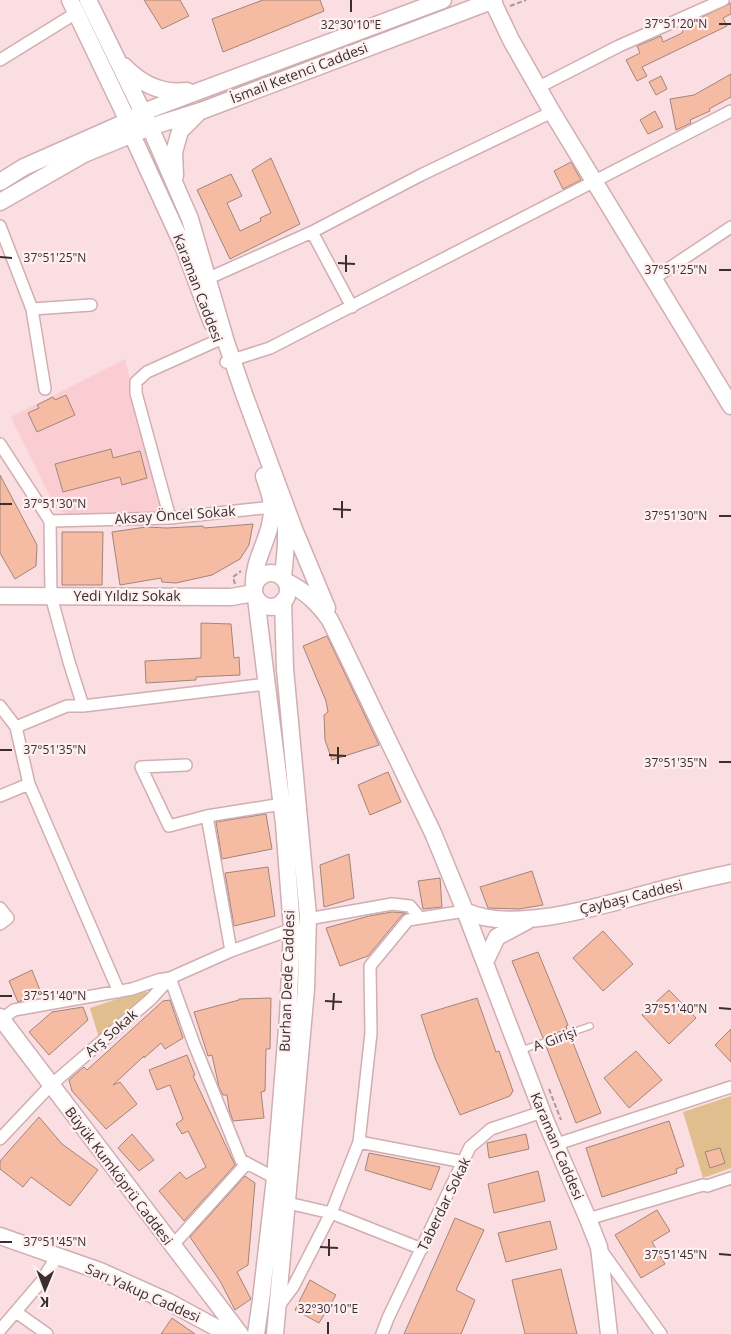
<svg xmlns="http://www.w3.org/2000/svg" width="731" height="1334" font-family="'Open Sans',sans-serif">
<rect width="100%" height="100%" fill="#fbdee1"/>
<path fill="#f9cdd2" d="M125,359L160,506L158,512L68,514L56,509L11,417Z"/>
<path fill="#e0be8e" d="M144,990L148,993L146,997L99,1038L90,1008Z
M731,1096V1168L703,1178L683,1112Z"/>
<path fill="#f6bba3" stroke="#a28579" d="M144,0H180L189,16L162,29Z
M263,0H320L324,11L223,52L212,19Z
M731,3V14L723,18L727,26L642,67L647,76L637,81L626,60L640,53L637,46L661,36L663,42L680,34L683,32L681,27Z
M731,74V97L709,109L710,111L690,120L691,123L676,130L670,99L694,95Z
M661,76L667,89L656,95L649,82Z
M655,111L663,127L648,134L640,120Z
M271,158L300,224L230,259L197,190L231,174L242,196L227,203L240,231L261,221L260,218L271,213L252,170Z
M571,162L581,180L563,189L554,171Z
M66,395L75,415L37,432L28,413L39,408L37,405L53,397L55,400Z
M111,449L113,458L140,451L147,478L122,485L120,477L63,492L55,464Z
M0,475L37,545L36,566L15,579L0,553Z
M253,524L249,545L240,559L212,575L176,583L162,582L161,578L120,585L112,532L146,527L167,528L203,526L204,528Z
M62,532H103L102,585H62Z
M201,623L231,624L234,658L239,657L240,675L196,677V680L146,683L145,661L201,658Z
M327,636L379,745L332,760L325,740L324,715L328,712L326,701L303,646Z
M388,772L401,802L370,815L358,785Z
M266,814L272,849L222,859L216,822Z
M349,854L354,898L324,907L320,865Z
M268,867L275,916L234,926L225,873Z
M532,871L543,905L519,909L488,908L480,887Z
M440,878L442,907L423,909L418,881Z
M392,912L406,913L402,915L368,956L340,966L326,928L369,916Z
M603,931L633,964L603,991L573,958Z
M538,952L568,1025L566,1026L567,1029L543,1038L512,961Z
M32,970L41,993L18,1002L9,981Z
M669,990L696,1018L669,1044L642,1015Z
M271,998L270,1049H266L265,1091L261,1092L264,1118L233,1121L229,1109L227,1095H223L219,1087L212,1055L208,1056L194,1012L239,1000V999Z
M477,998L496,1052L499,1051L513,1091L510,1096L460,1115L435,1058L421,1015Z
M170,1000L183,1038L165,1049L161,1043L144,1058V1056L113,1085L120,1082L137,1104L106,1129L72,1091L69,1080L84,1067L87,1070L163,1001Z
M83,1007L88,1020L49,1055L29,1032L52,1012Z
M731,1029V1062L715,1045Z
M571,1038L601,1113L576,1123L546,1046Z
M636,1051L662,1080L629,1108L604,1078Z
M187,1055L195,1075L193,1076L235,1165L184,1221L159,1191L180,1172L186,1179L206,1167L188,1131L182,1134L176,1124L183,1119L170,1085L157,1090L149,1070Z
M39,1117L62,1144L98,1170L70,1206L31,1177L23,1187L0,1169V1161Z
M669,1121L684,1166L676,1169L677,1173L602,1197L586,1148Z
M132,1134L154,1160L139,1171L118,1148Z
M526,1134L529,1149L489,1158L487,1143Z
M720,1148L725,1163L710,1168L705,1152Z
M369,1153L440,1167L431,1190L365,1170Z
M538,1171L545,1201L494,1213L488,1184Z
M245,1176L255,1183L248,1265L237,1272L251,1299L235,1310L220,1281L190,1237Z
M657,1210L670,1231L652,1242L665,1264L641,1278L615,1235Z
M455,1218L484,1230L456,1290L475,1300L461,1334H404Z
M550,1221L557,1249L506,1262L498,1233Z
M561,1269L577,1334H525L512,1280Z
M310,1280L336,1295L319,1323L295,1310Z
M172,1318L195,1334H161Z"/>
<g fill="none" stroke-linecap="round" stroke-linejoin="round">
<defs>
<path id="lane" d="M519,1051L590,1026"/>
<path id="street" d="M0,60L76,13
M539,87L619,46L723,0
M0,226L32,309L91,305
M312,232L352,307
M209,278L312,232L421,175L552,112
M653,279L731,227
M32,309L45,389
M226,362L270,348L731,111
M0,444L50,521L170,518L272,507
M170,518L136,393V382L147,372L225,337
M50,521L51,596L69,662L83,706
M0,706L16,727L29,784L119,992
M16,727L67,706H83L267,684
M186,765L141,767L169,826L207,816L282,804
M0,796L29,784
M207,816L231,951
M0,908L8,918L0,924
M308,919L392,904L410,906L420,918
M2,1019L14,1010L132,989L158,980L170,978L231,951L292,929
M0,1139L51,1085L151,999L170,978L194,1044L241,1160L275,1178
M359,1142L464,1162
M557,1144L731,1087
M288,1203L331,1213L422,1249
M588,1219L703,1185L707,1186L731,1178
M172,1246L247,1163
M601,1250L661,1334
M278,1307L293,1287L331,1213L359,1142L371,1033L370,966L408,920L465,911
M16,1312L47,1334
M0,1330L41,1282L56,1257
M382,1334L388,1318L470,1147L491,1129L542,1112"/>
<path id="secondary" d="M70,0L128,121L132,135L184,248L212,323
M88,0L150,127L190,219L226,342L244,394L294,529L327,608
M492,0L511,40L552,112L731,406
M124,66C141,84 162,94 187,91
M175,176L174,152L180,131L197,114
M0,182L24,167L128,121L143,112L443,0
M0,202L84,154L150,127L201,111L494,0
M254 590a17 17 0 1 1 34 0a17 17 0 1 1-34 0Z
M283,578L286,545V518
M285,581C305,591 317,602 330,620L433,833L465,911L546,1122L588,1219L599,1247L609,1334
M254,587C252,559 273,536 272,507C272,497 267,486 264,476
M0,596L231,597L254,593
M465,911C513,934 599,906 649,893C676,885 703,879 731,873
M485,962L497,937L527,921
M0,1017L240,1334
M0,1236L100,1271L169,1302L228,1334
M256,1334L261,1300L275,1178L288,1017L292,929L284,823L256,598
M275,1334L306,989L308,916L285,669L283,601"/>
</defs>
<use href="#lane" stroke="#d0aeb2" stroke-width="8"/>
<use href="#street" stroke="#d0aeb2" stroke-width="14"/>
<use href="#secondary" stroke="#d0aeb2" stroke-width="19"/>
<path stroke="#ae9799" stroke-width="2" stroke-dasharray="5 2.5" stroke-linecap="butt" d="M510,6L526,0
M235,584L233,577L241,571
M549,1089L561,1120"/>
<use href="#lane" stroke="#fff" stroke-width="5.5"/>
<use href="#street" stroke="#fff" stroke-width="11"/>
<use href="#secondary" stroke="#fff" stroke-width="16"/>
</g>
<path fill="none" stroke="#3b2e2f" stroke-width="2" d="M351,12V0M719,24H731M0,257L12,258M338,263L355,264M719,270H731M346,272V255M0,504H12M333,509L351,510M719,516H731M342,518V501M0,750H12M329,755L346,756M719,762H731M338,764V747M0,996H12M325,1001L342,1002M719,1008L731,1009M333,1010L334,993M0,1242H12M320,1247L338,1248M719,1254L731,1255M329,1256V1239M328,1334V1322"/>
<g text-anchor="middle" stroke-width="4.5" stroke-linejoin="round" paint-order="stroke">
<g font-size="14" fill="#3b2e2f" stroke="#feeff1">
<text transform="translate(299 73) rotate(-21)" y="5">İsmail Ketenci Caddesi</text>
<text transform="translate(198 288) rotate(69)" y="5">Karaman Caddesi</text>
<text transform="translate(175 515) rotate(-4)" y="5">Aksay Öncel Sokak</text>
<text x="127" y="601">Yedi Yıldız Sokak</text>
<text transform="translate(631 897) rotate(-14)" y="5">Çaybaşı Caddesi</text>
<text transform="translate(287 981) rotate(-88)" y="5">Burhan Dede Caddesi</text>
<text transform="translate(111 1033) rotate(-41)" y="5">Arş Sokak</text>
<text transform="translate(555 1039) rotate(-20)" y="5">A Girişi</text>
<text transform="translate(557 1146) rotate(67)" y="5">Karaman Caddesi</text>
<text transform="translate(119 1176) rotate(53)" y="5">Büyük Kumköprü Caddesi</text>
<text transform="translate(444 1204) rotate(-64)" y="5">Taberdar Sokak</text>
<text transform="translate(143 1293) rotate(24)" y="5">Sarı Yakup Caddesi</text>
</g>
</g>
<g font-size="12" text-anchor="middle" fill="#3b2e2f" stroke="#feeff1" stroke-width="4.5" stroke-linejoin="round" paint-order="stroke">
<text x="676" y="28">37°51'20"N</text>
<text x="351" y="29">32°30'10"E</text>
<text x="55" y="262">37°51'25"N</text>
<text x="676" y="274">37°51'25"N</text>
<text x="55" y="508">37°51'30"N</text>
<text x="676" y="520">37°51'30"N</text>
<text x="55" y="754">37°51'35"N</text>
<text x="676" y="767">37°51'35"N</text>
<text x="55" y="1000">37°51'40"N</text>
<text x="676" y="1013">37°51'40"N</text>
<text x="55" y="1246">37°51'45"N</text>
<text x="676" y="1259">37°51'45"N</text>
<text x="328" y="1313">32°30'10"E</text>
</g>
<g transform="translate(45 1289) rotate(181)" stroke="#feeff1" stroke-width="4" paint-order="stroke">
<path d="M0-4L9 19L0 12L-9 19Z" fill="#3b2e2f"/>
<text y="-8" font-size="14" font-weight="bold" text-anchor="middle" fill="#3b2e2f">K</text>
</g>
</svg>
